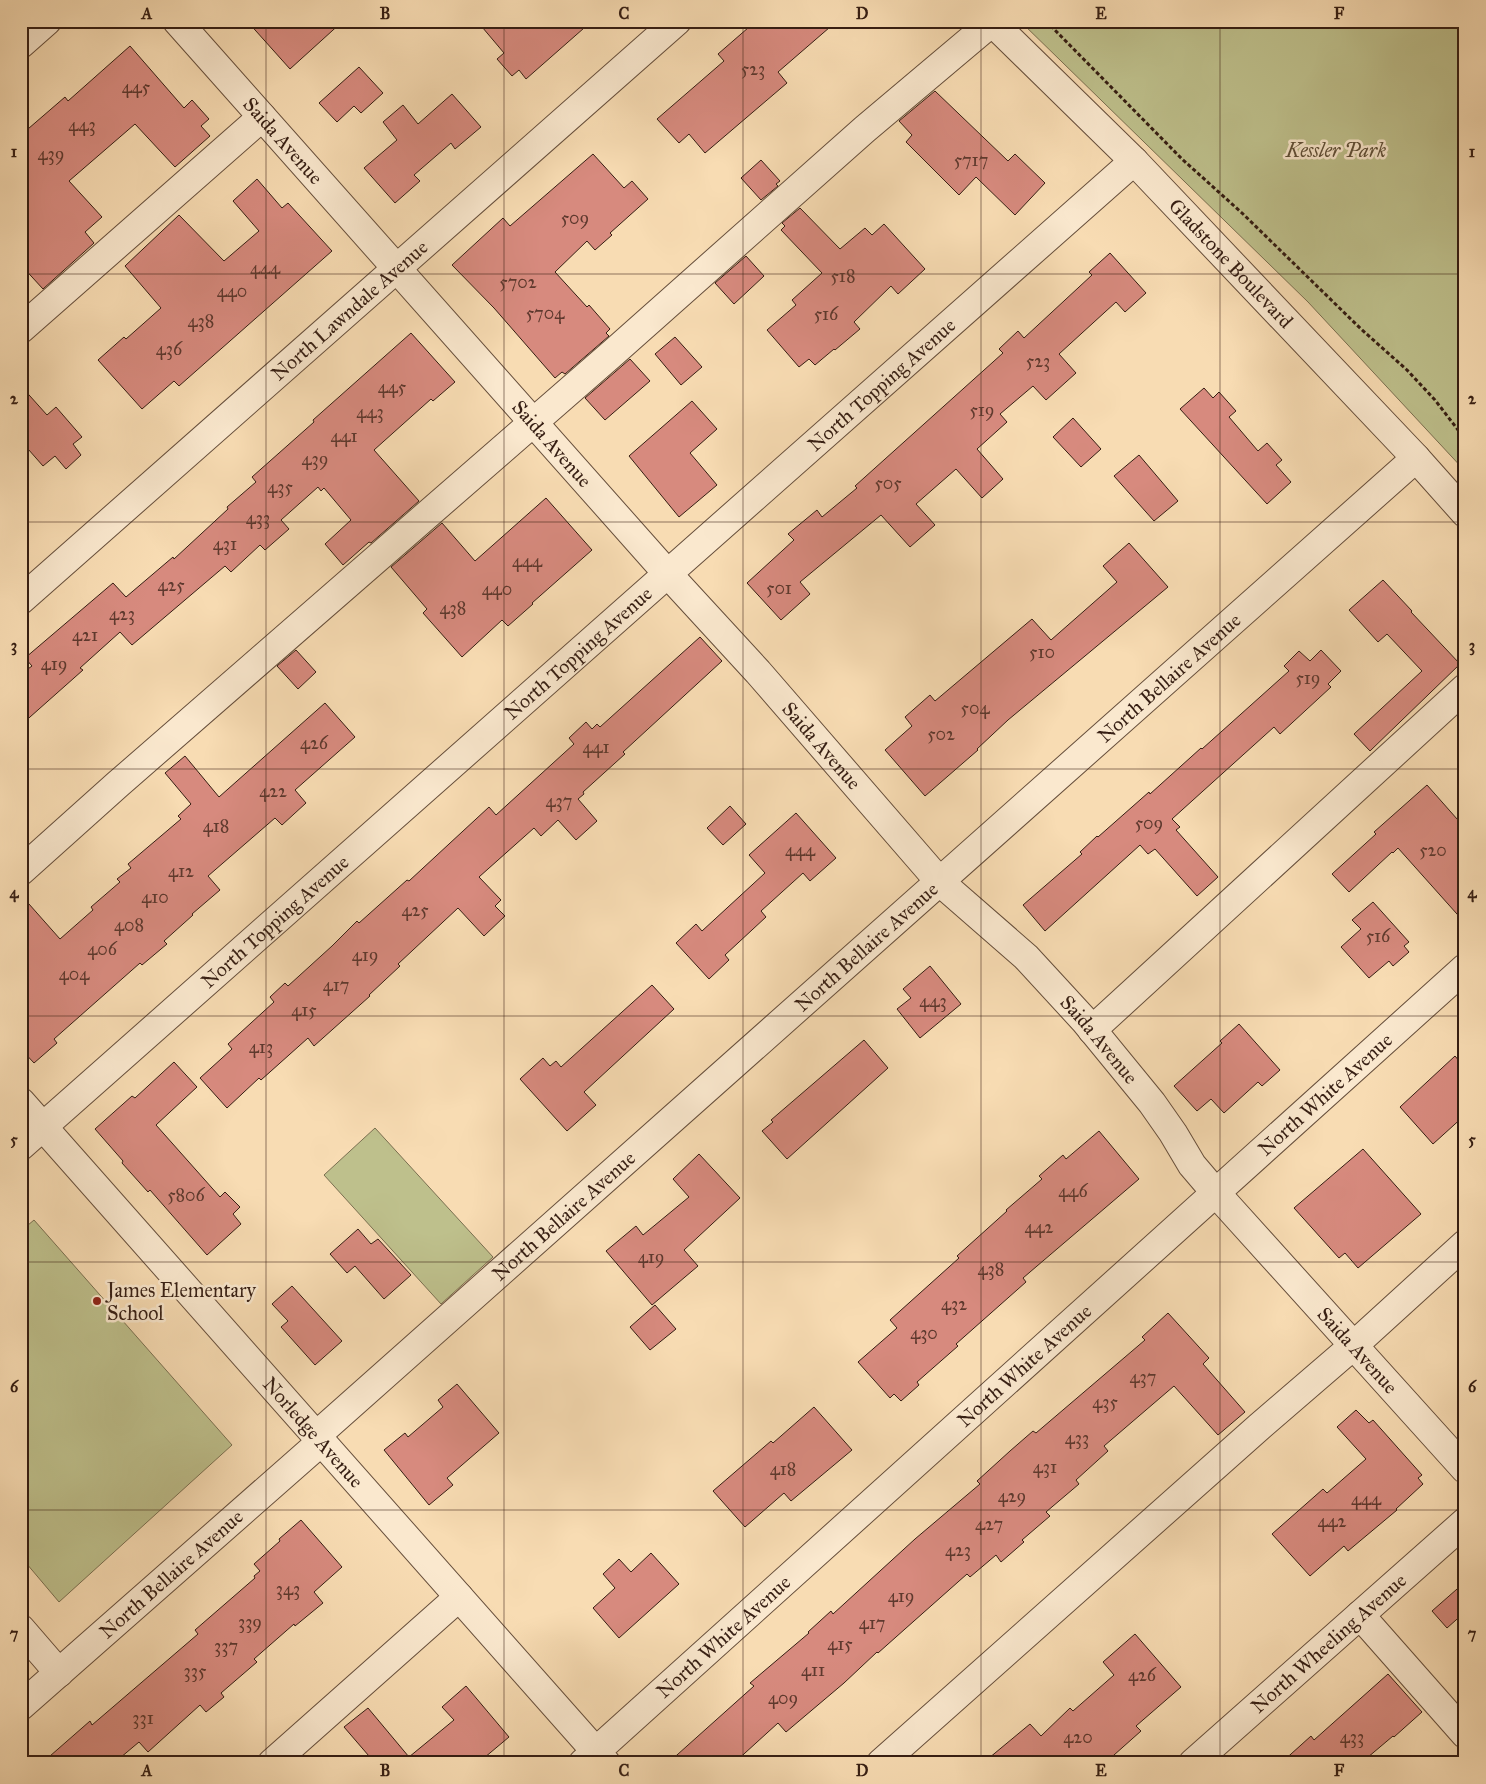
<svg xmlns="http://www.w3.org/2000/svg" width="1486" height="1784" font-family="'IM FELL Great Primer',serif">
<rect width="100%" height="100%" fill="#f8dcb3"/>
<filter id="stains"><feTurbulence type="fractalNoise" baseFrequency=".004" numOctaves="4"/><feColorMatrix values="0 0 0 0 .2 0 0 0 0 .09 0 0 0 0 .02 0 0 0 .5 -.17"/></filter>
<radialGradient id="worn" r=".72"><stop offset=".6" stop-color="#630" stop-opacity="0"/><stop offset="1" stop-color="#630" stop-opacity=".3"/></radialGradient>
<path fill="#bec08c" stroke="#7a6f50" d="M1020,21H1465V471L1308,302Z
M375,1128L493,1257L441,1304L324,1175Z
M34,1220L232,1445L59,1602L21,1557V1231Z"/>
<path fill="#d78a7e" stroke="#361e13" d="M247,21H343L290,69Z
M477,21H592L526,79L519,70L512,76L497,59L504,53Z
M756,21H837L778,72L787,83L705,153L689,134L679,143L657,119L724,61L718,54Z
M130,46L184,108L192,100L209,119L201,126L210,136L175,167L135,124L69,181L102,217L85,232L94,243L43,289L21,265V135L65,97L68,101Z
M359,67L383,93L361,113L354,106L337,122L319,103Z
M935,91L1008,161L1015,154L1045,183L1015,215L976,177L959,195L906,142L912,135L899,121Z
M452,94L481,127L455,149L451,143L414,175L420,181L395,203L364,168L397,140L383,122L403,105L418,124Z
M593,154L624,188L632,181L648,199L610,233L612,235L595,250L587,241L555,272L587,307L589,305L610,329L606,333L609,336L565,374L562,372L555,378L494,308L452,265L503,218L510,226Z
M761,160L780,181L776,184L778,186L761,200L741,178Z
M257,179L282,208L288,203L332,251L179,386L174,381L142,409L98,360L124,337L126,339L161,308L125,266L179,215L224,261L259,231L233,201Z
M800,208L840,249L865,228L872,235L884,224L925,269L898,294L891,286L854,322L860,329L835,350L834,349L815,365L809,359L799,367L767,330L796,305L792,300L822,273L781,230L785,226L782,223Z
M1110,253L1146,293L1125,312L1116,302L1059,354L1076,373L1046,400L1033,386L1000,414L1007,422L977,449L1003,479L982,498L956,469L916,504L935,525L910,547L881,515L800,582L810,594L781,620L747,583L794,540L788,534L817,510L822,517L857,488L855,486L1003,353L999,349L1018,331L1024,338L1092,275L1089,272Z
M746,256L764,276L734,304L715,283Z
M411,333L455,382L433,401L431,399L374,450L419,501L371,543L369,542L343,565L325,544L351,520L324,488L321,491L318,487L281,520L289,529L265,550L260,545L231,572L225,566L132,645L120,632L80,668L83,670L21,725V674L32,666L25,658L113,583L126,597L173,557L174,559L228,509L227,507L256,482L252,477L314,422L313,420Z
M675,337L702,367L681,385L655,354Z
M630,359L650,381L605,420L585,398Z
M21,386L47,415L56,407L82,437L73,444L81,455L66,469L55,456L43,466L21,441Z
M1204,388L1213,398L1219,392L1236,411L1229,417L1258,451L1267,443L1282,460L1276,465L1291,482L1267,504L1180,409Z
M692,401L717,429L690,453L717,485L679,517L629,456Z
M1073,418L1101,449L1081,467L1053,437Z
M1139,455L1178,501L1154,521L1114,476Z
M546,498L592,550L532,603L533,604L508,626L502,620L462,657L423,613L427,609L391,567L442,523L475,561Z
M1129,543L1168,587L1008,720L977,749L978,750L925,796L885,750L912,726L905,717L930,695L935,701L1032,619L1051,640L1117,582L1103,566Z
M1383,580L1412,611L1411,612L1460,664L1370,751L1354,734L1422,671L1387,634L1378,642L1349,610Z
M700,637L722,661L623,752L625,754L583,792L584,794L578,799L597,821L576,840L558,820L541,836L534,828L479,877L501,900L495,906L505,916L484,936L458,908L398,964L400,966L369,995L370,996L314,1046L308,1038L261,1080L259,1078L227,1108L200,1078L232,1049L228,1044L274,1002L270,997L285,983L288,986L332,946L357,921L359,923L407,880L409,881L489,807L496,815L574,744L569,738L586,722L592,729L597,724L600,727Z
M296,650L316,672L298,689L277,666Z
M1321,650L1341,671L1328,684L1331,687L1280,734L1274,727L1172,819L1180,827L1176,830L1218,877L1197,896L1155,849L1148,854L1140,845L1045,931L1023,905L1082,854L1080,852L1097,836L1098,837L1149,792L1150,794L1201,748L1202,749L1289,671L1284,666L1299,651L1310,661Z
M325,703L355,737L295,790L306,803L282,825L275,818L208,876L220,890L192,914L193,915L164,941L167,944L142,965L140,963L54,1039L57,1043L34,1063L21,1049V895L60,939L93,910L91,907L120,882L117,879L131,868L128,864L181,819L178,816L191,804L165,773L185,756L219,797Z
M1427,785L1465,828V923L1398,848L1393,853L1392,852L1349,892L1332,874L1376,834L1374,832Z
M730,806L746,824L723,845L707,828Z
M796,813L836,858L810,881L803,873L761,911L766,917L725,955L729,960L709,979L676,943L696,924L702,931L765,873L749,855Z
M1373,902L1409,942L1404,946L1409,952L1393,966L1389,961L1369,978L1341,947L1361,929L1352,920Z
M930,966L961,1004L920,1038L897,1009L911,998L903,989Z
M652,985L674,1009L584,1092L596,1105L567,1131L520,1079L543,1058L550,1066L556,1061L561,1067Z
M1239,1024L1280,1070L1262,1086L1258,1082L1224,1113L1211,1099L1197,1111L1174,1086L1222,1043L1220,1041Z
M864,1040L888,1068L787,1159L762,1131L773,1122L771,1120Z
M1455,1056L1465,1068V1115L1433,1144L1400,1107Z
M174,1062L197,1087L156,1125L220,1197L225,1192L240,1207L233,1214L241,1224L207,1255L150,1190L148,1192L122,1163L123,1161L95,1129L132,1096L135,1098Z
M1099,1131L1139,1179L1023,1278L1026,1282L956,1344L958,1346L917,1382L919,1385L901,1401L894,1394L890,1398L858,1362L897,1328L890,1320L959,1258L957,1256L1007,1211L1006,1210L1042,1179L1039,1176L1063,1155L1066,1159Z
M1363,1149L1421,1214L1358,1268L1345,1253L1339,1258L1294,1208Z
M699,1154L740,1198L684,1250L698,1266L652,1305L606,1251L636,1226L643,1235L689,1197L673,1179Z
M358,1229L371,1244L378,1239L411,1275L384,1299L355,1266L347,1273L330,1254Z
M292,1286L342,1341L315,1365L281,1327L288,1321L272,1304Z
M655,1305L676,1329L650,1350L630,1327Z
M1168,1313L1209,1358L1203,1364L1245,1412L1218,1435L1174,1386L1104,1446L1108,1451L1076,1480L1079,1484L1046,1512L1050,1516L1022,1540L1024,1542L1001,1562L996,1555L970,1577L967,1574L905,1629L878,1653L877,1652L844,1683L786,1732L778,1723L734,1763H668L754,1686L750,1683L809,1633L808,1632L831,1611L833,1614L915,1539L980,1484L977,1481L1010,1451L1033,1431L1036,1433L1145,1340L1142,1337Z
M457,1384L499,1433L447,1478L453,1485L429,1505L384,1450L405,1433L408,1437L443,1407L438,1400Z
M814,1407L852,1450L791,1501L784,1493L745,1527L713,1491L771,1441L773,1443Z
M1356,1410L1369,1423L1373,1420L1422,1475L1418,1478L1423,1484L1396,1509L1397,1510L1348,1551L1344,1546L1310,1576L1272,1534L1323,1489L1327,1493L1366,1459L1337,1427Z
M301,1520L342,1567L314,1592L323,1603L295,1626L294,1624L254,1659L257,1662L221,1693L224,1697L206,1712L200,1705L148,1752L139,1742L114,1763H42L90,1721L92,1725L198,1634L195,1630L255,1578L254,1576L260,1571L254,1564L280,1541L279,1539Z
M651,1553L679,1584L619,1638L593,1608L615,1588L603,1574L619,1559L631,1572Z
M1465,1582V1612L1447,1628L1432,1611Z
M1135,1634L1181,1687L1136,1726L1141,1731L1105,1763H983L1030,1724L1041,1736L1070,1708L1073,1711L1114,1675L1103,1662Z
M1388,1674L1422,1712L1394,1737L1393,1736L1361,1763H1281L1311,1736L1314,1740Z
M466,1686L509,1737L478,1763H375L344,1727L368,1708L409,1757L454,1720L442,1707Z"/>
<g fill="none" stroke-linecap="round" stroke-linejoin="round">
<defs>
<g id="minor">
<path id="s1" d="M177,21L667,573L758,672L940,882L1026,957L1084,1020L1152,1103L1173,1133L1192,1165L1215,1192L1465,1469"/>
<path id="s2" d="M991,21L1134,161L1416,458L1465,513"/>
<path d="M21,44L47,21"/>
<path d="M21,329L262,117"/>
<path id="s3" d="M21,600L677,21"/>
<path d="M21,871L118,784L614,352L865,129L992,22"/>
<path d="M1092,1030L1465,688"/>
<path id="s4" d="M21,1102L606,1763"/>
<path id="s5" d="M21,1146L1134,161"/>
<path id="s6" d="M317,1435L1416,458"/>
<path d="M1360,1615L1465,1734"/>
<path d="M21,1629L59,1673"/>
<path id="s7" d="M21,1706L322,1441"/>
<path d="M272,1763L459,1597"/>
<path id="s8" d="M583,1763L1465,968"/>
<path d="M881,1763L1259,1427L1353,1346L1465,1244"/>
<path id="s9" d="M1193,1763L1465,1522"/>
</g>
</defs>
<use href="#minor" stroke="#664e3b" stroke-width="30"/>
<path stroke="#361e13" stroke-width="3" stroke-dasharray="4 2.5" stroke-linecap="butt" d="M1046,21L1182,159L1242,213L1361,329L1407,370L1435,400L1465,439
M1459,21L1465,26"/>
<use href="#minor" stroke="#fae8ce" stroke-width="28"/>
</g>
<path fill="none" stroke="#361e13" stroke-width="1" stroke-opacity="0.55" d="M266,21V1763M504,21V1763M743,21V1763M981,21V1763M1220,21V1763M21,274H1465M21,522H1465M21,769H1465M21,1016H1465M21,1262H1465M21,1510H1465"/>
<circle fill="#8f2418" stroke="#fae8ce" stroke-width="2" cx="97" cy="1301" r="5"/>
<g text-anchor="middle" stroke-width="5" stroke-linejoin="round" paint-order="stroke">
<g font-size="18" fill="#5e392e">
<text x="753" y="75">523</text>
<text x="136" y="93">445</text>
<text x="82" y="131">443</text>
<text x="51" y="160">439</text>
<text x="971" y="166">5717</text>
<text x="575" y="224">509</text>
<text x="265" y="274">444</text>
<text x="843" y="282">518</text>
<text x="518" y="288">5702</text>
<text x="232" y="297">440</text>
<text x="545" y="319">5704</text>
<text x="826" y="320">516</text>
<text x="201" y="327">438</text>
<text x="169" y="355">436</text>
<text x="1038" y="367">523</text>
<text x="392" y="393">445</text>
<text x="982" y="416">519</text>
<text x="370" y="418">443</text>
<text x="344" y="442">441</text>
<text x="315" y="465">439</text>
<text x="888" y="489">505</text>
<text x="280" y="493">435</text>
<text x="258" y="524">433</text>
<text x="225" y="550">431</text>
<text x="527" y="567">444</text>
<text x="171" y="591">425</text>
<text x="779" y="594">501</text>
<text x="497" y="595">440</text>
<text x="453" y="614">438</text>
<text x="122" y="620">423</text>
<text x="85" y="641">421</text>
<text x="1042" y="658">510</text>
<text x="54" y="670">419</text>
<text x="1308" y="684">519</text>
<text x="975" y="714">504</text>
<text x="941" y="740">502</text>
<text x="314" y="749">426</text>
<text x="596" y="753">441</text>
<text x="273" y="797">422</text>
<text x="559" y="807">437</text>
<text x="1149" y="829">509</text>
<text x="216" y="832">418</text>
<text x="800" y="856">444</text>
<text x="1433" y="856">520</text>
<text x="181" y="877">412</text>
<text x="155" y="903">410</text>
<text x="415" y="916">425</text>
<text x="129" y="931">408</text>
<text x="1378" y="942">516</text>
<text x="102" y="955">406</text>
<text x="365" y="961">419</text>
<text x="74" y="980">404</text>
<text x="336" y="991">417</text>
<text x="933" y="1007">443</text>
<text x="304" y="1016">415</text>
<text x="261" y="1053">413</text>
<text x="1073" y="1197">446</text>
<text x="186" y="1201">5806</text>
<text x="1039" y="1233">442</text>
<text x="651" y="1263">419</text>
<text x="991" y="1275">438</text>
<text x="954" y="1310">432</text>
<text x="924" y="1339">430</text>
<text x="1143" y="1383">437</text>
<text x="1105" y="1408">435</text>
<text x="1077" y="1444">433</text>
<text x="1045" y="1473">431</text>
<text x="783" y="1475">418</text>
<text x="1012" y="1502">429</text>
<text x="1366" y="1505">444</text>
<text x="1332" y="1527">442</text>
<text x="989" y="1530">427</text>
<text x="958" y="1556">423</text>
<text x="288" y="1595">343</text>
<text x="901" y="1602">419</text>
<text x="250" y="1628">339</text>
<text x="872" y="1629">417</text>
<text x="840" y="1650">415</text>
<text x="226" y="1652">337</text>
<text x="813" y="1676">411</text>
<text x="195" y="1677">335</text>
<text x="1142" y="1681">426</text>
<text x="783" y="1704">409</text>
<text x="143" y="1724">331</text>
<text x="1078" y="1743">420</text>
<text x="1352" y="1743">433</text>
</g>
<g font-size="20" fill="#361e13" stroke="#fae8ce">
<text dy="7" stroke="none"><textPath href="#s1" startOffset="160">Saida Avenue</textPath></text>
<text dy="7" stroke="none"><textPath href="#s2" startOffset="341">Gladstone Boulevard</textPath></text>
<text dy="7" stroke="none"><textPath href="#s3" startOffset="438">North Lawndale Avenue</textPath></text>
<text dy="7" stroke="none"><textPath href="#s5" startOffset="1149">North Topping Avenue</textPath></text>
<text dy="7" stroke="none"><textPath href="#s1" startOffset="565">Saida Avenue</textPath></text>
<text dy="7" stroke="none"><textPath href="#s5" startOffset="744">North Topping Avenue</textPath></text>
<text dy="7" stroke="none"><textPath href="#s6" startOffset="1140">North Bellaire Avenue</textPath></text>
<text dy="7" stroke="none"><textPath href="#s1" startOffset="970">Saida Avenue</textPath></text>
<text dy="7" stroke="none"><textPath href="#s5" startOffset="339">North Topping Avenue</textPath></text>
<text dy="7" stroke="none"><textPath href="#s6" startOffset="735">North Bellaire Avenue</textPath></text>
<text dy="7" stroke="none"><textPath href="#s1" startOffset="1375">Saida Avenue</textPath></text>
<text dy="7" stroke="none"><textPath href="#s8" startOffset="999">North White Avenue</textPath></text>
<text dy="7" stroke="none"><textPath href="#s6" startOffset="330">North Bellaire Avenue</textPath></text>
<text dy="7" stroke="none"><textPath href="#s1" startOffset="1780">Saida Avenue</textPath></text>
<text dy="7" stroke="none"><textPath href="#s8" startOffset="594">North White Avenue</textPath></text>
<text dy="7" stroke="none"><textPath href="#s4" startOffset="441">Norledge Avenue</textPath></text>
<text dy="7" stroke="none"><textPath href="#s7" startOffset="200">North Bellaire Avenue</textPath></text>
<text dy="7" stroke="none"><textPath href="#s8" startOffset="189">North White Avenue</textPath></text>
<text dy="7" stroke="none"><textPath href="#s9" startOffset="181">North Wheeling Avenue</textPath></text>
</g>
<g font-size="20" font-style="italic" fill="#5f4f37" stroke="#fae8ce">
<text x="1336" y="157">Kessler Park</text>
</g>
<g font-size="20" fill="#361e13" stroke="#fae8ce" text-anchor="start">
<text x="107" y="1297">James Elementary<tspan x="107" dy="23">School</tspan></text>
</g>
</g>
<rect width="1486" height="1784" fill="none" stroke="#f8dcb3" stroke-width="55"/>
<rect x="28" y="28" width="1430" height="1728" fill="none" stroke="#361e13" stroke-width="2"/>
<g font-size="16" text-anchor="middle" font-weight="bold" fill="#361e13">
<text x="147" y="19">A</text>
<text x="385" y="19">B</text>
<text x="624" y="19">C</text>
<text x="862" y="19">D</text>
<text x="1101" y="19">E</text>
<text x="1339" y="19">F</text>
<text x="14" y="157">1</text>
<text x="1472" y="157">1</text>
<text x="14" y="404">2</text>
<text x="1472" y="404">2</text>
<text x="14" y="651">3</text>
<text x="1472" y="651">3</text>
<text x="14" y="898">4</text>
<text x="1472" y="898">4</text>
<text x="14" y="1145">5</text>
<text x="1472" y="1145">5</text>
<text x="14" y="1392">6</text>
<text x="1472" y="1392">6</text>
<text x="14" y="1639">7</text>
<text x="1472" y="1639">7</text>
<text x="147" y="1776">A</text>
<text x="385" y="1776">B</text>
<text x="624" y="1776">C</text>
<text x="862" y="1776">D</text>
<text x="1101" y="1776">E</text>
<text x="1339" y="1776">F</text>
</g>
<rect width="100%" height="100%" filter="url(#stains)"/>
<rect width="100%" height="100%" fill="url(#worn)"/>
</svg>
